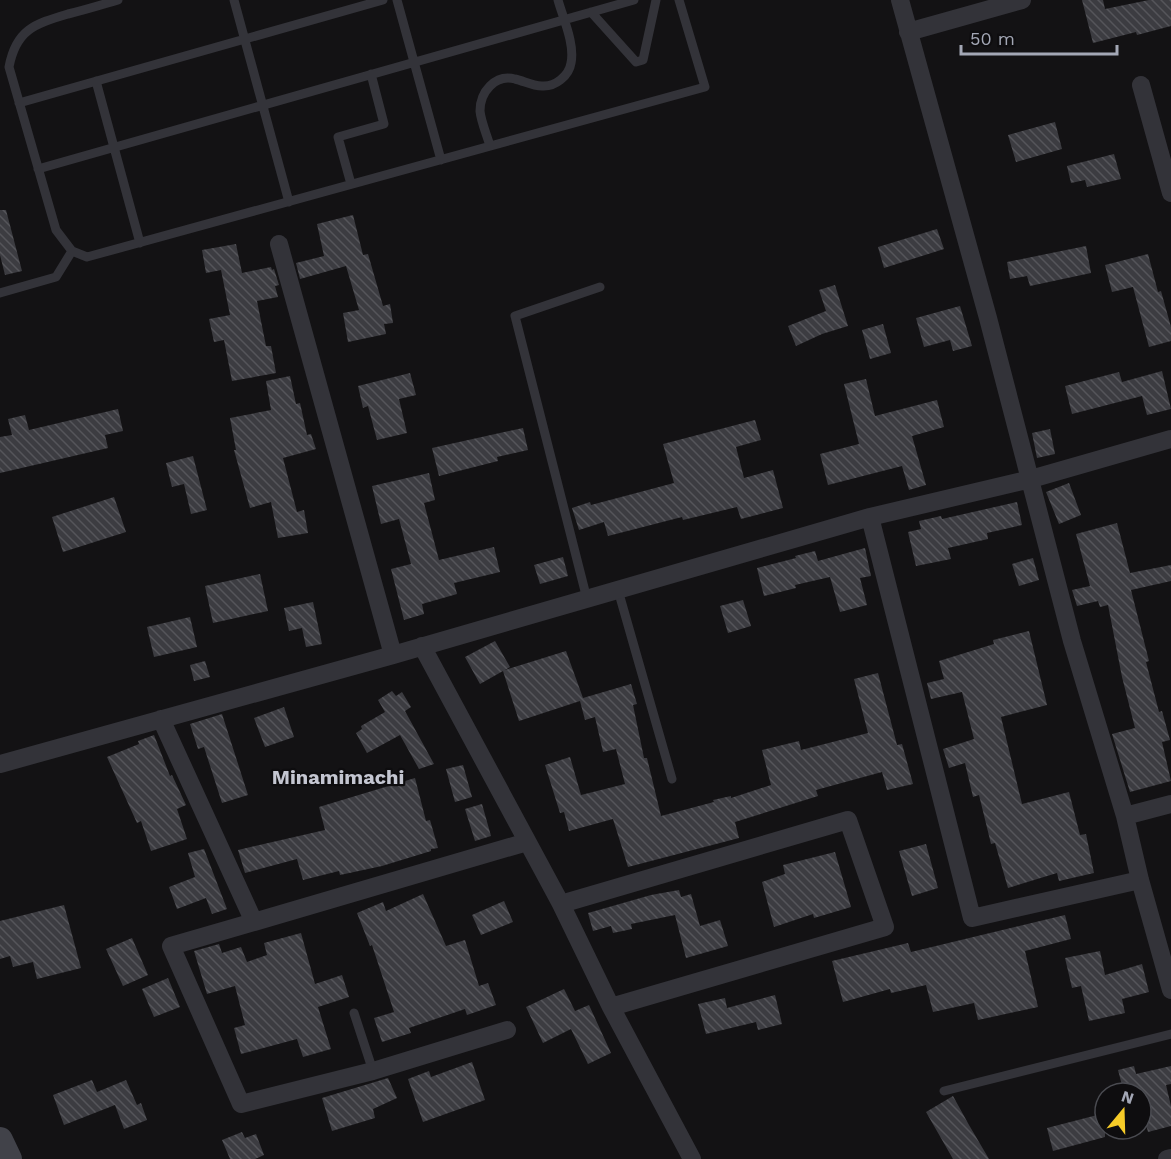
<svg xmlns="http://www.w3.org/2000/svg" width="1171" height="1159" font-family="'Work Sans',sans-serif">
<defs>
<pattern id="building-back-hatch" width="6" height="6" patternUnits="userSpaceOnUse" patternTransform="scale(1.5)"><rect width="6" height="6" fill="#3c3c41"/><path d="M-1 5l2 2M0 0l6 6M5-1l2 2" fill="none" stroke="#55555a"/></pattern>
</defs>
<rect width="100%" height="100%" fill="#131214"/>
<path fill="url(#building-back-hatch)" d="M1082,0H1103L1105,9L1149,0H1171V26L1137,35L1136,32L1093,43Z
M1055,122L1062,149L1016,162L1008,135Z
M1114,154L1121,179L1087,187L1085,180L1071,183L1067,166Z
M0,210H6L22,271L5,275L0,255Z
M353,215L363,255L368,254L383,306L390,304L393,323L384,324L386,334L348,342L343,313L359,310L346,266L300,279L296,263L324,256L317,224Z
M937,229L944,249L884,268L878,247Z
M236,244L242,273L271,267L272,270L274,269L279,285L275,286L278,297L257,301L266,346H271L276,373L232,381L224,340L214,342L209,319L230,315L221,270L206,273L202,250Z
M1086,246L1091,273L1030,286L1027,276L1010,279L1007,262Z
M1148,254L1158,292L1161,291L1171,327V341L1149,347L1133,287L1112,292L1105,265Z
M835,285L848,326L822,334L796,346L788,326L826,311L819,290Z
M960,306L972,346L953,351L950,340L924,347L916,318Z
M883,324L891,353L870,359L862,330Z
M1162,371L1171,409L1147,415L1142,396L1072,414L1065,386L1119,372L1122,382Z
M410,373L416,395L399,399L407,433L377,440L368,406L363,408L358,386Z
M290,376L296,404L300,403L307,435L311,434L316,449L283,458L297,512L304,510L308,533L278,538L271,502L250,508L234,450H236L230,418L271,410L266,381Z
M866,379L875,416L937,400L944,427L912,436L926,485L909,490L902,466L828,485L820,454L859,444L844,384Z
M118,409L123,431L105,435L108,448L0,473V437L12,435L8,419L25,415L29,430Z
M755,420L761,440L736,447L744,478L773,470L783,508L741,519L737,507L683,520L682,517L608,536L604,522L579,530L572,508L590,502L591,505L674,483L663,444Z
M523,428L528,450L497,457L498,461L439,476L432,448Z
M1050,429L1055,454L1037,458L1032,433Z
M193,456L207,510L191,514L184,484L172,487L166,463Z
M429,473L435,500L424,503L439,560L494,547L500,572L454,583L457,594L422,604L424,614L404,620L391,569L411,564L399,519L381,524L372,486Z
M1069,483L1081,515L1059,524L1046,492Z
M114,497L126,532L63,552L52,517Z
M1017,502L1022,525L987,533L988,539L948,548L951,559L916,566L908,532L921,529L919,521L941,516L942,519Z
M1117,523L1130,573L1171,565V581L1131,590L1149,661L1146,662L1159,712L1162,711L1170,740L1162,742L1171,781L1130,792L1112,734L1135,728L1122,677L1108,605L1100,607L1098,601L1077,606L1072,590L1090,586L1076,534Z
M865,548L871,576L860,578L867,605L840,612L830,577L795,585L796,588L764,596L757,568L796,558L795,556L815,551L818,561Z
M563,557L568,576L540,584L534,565Z
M1033,558L1039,580L1019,586L1012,564Z
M260,574L268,611L213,623L205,586Z
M743,600L751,626L728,633L720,606Z
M313,602L322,644L306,647L302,628L289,631L284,608Z
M190,617L197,647L154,657L147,627Z
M1029,631L1047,705L1001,717L1022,804L1069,792L1080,835L1086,834L1094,873L1059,881L1057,873L1008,888L995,843L991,844L979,795L973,797L965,763L949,768L943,749L974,739L962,692L931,699L927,683L944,679L939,661L994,644L993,640Z
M495,641L510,667L505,670L566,651L583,698L631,684L637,704L633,705L644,758H647L661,816L714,802L713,800L731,796V798L771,785L762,750L799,741L801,750L868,733L854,679L878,673L897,745L902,744L913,784L887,790L882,772L816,790L818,796L735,822L739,838L628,867L613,819L569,831L564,812L560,813L545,765L570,757L581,795L625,784L616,749L603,752L595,717L585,720L580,701L519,721L503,671L480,684L465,657Z
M205,661L210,677L194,681L190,665Z
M392,691L396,696L402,692L411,707L405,711L434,764L419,769L400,735L367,753L356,733L362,729L361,726L385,712L378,700Z
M284,707L294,737L265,747L254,718Z
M222,714L248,795L222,803L204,747L198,749L190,724Z
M154,735L170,776L172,775L186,805L177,809L187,839L151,851L141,821L137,823L107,757L139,744L138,741Z
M463,765L472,797L455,802L446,769Z
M415,778L426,821L430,820L438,848L431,849V851L382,866L340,875L339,871L303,880L297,859L245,873L238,850L325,830L319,807Z
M482,804L491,836L475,841L465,809Z
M926,844L938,888L912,896L899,851Z
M204,849L227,909L212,914L206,898L177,909L169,887L195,877L188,853Z
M835,852L851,907L814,918L813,914L774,927L762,882L785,874L783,865Z
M679,890L681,897L691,894L700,926L720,920L728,946L686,958L675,915L631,924L632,929L613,933L611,926L593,931L588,913L651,895Z
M423,894L446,946L465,940L479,986L488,983L496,1005L467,1015L465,1009L409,1028L411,1033L382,1042L374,1018L394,1012L372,945L370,946L357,913L383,902L386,911Z
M504,901L513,922L481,935L472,915Z
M64,905L81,968L37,979L33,962L13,967L10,956L0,959V921Z
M1065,915L1071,939L1025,951L1038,1007L978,1020L974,1003L933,1012L926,985L891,993L890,989L843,1002L832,961L908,943L911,952Z
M301,933L315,984L342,975L349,997L318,1007L331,1049L303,1057L297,1039L241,1054L234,1028L245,1025L235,986L207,994L194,951L219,944L222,953L241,947L247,962L267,955L264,943Z
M132,938L148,975L123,986L106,949Z
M1100,951L1105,975L1142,964L1149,992L1122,999L1125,1013L1089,1021L1081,986L1072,988L1065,958Z
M168,978L180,1007L154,1017L142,989Z
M564,989L575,1011L589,1005L611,1053L588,1064L571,1029L543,1043L526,1007Z
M775,995L782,1024L758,1030L756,1022L706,1034L698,1004L725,998L727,1008Z
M472,1062L485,1100L423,1122L408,1079L429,1071L431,1077Z
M1134,1066L1136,1074L1171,1066V1084L1166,1085L1171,1106V1126L1148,1132L1141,1106V1093H1124L1118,1070Z
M388,1078L397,1098L373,1109L375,1118L332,1131L322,1098Z
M92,1080L97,1092L126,1080L137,1105L141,1103L147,1120L124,1129L115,1105L64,1125L53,1095Z
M953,1096L969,1125L989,1159H953L926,1112Z
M1105,1113V1137L1053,1151L1047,1128Z
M242,1132L245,1138L256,1134L264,1155L255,1159H230L222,1140Z"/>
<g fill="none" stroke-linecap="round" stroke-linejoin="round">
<path stroke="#333339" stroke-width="9" d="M118,0C101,5 85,10 68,14C34,24 16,30 9,67L56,230L72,251L87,257L705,87L679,0
M234,0L289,202
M397,0L441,160
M591,12L636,62L643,60L656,0
M96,81L140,243
M19,103L383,0
M490,146C487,135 481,122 480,111C480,92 495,74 515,79C524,81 532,86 542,86C555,87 569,76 571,63C575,44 563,18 558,0
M38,169L634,0
M351,184L338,137L384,124L371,74
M0,293L56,277L72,251
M618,590L672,779
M587,599L515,316L600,287
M354,1013L373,1071
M944,1091L1171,1034"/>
<path stroke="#333339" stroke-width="18" d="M900,0L988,318L1072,641L1125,816L1140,880L1171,990
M908,32L1022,0
M1141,85L1171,193
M279,244L393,655
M870,517L972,918L1140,880
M422,646L561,904
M161,719L254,922L527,842
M0,764L393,655L870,517L1031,479L1171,439
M1125,816L1171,804
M848,820L885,927L611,1007L561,904Z
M254,922L171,946L241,1104L373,1071L507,1030
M611,1007L692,1159
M1167,1159L1171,1158"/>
<path stroke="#414249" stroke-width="26" d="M0,1140L9,1159"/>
</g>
<g text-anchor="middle" stroke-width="4.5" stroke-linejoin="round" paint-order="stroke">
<g font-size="20" font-weight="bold" fill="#c4c6d1" stroke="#0e0d0f">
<text x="338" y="784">Minamimachi</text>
</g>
</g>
<g transform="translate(1123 1111) rotate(19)"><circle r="28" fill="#0e0d0f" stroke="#4a4b51" stroke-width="1.5"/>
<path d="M0-4.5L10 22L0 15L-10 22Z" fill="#f6cb28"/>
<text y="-9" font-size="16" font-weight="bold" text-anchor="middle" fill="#a3a7b5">N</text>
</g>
<path d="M961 45v9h156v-9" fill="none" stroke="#a3a7b5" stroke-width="3"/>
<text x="970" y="45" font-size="18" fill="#a3a7b5" stroke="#0e0d0f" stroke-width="4.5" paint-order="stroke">50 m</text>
</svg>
